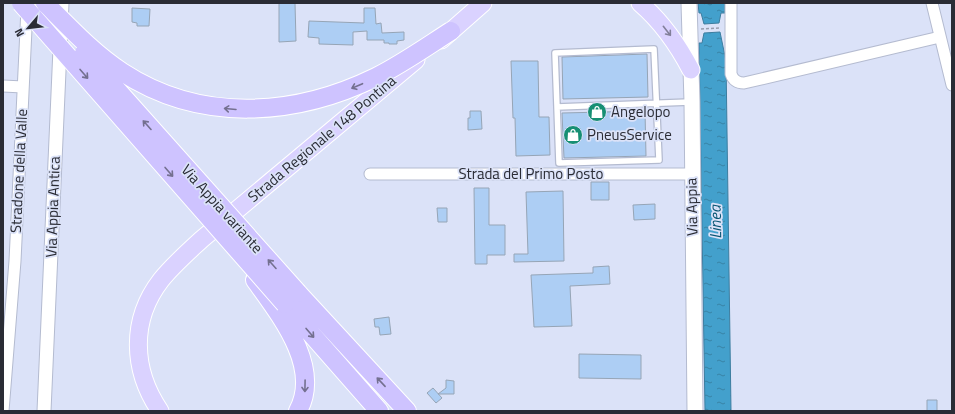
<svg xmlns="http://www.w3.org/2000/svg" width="955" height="414" font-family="'Titillium Web',sans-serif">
<defs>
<pattern id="water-ripples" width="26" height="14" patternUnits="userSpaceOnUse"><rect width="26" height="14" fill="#43a0cc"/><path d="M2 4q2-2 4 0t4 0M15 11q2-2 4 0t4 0" fill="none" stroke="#3883a6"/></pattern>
</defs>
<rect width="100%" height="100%" fill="#dbe2f8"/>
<path fill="url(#water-ripples)" stroke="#3c7d9f" d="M698,3H725V13H721L719,23L704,24L701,13H699Z
M720,32L726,61L731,411H705L699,43H702L704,33Z"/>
<path fill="#adcef4" stroke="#96a5b6" d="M279,3H295L296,41L279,42Z
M132,8L150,9L149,26H137V23L132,22Z
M364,8H375L376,24L381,23L382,33L404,32V40L397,41V44H389V43H384V40H367V31L353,32V45L319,44V38L308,37L309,21L364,23Z
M647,54L648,97L563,99L562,57Z
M511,61H538L539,117H549L550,155L516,156L515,118H513Z
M470,111H481L482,129L468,130V118H470Z
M645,111L646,156L564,158L562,113Z
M591,182H609V200H591Z
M474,188H489V225H505V255H487V264H475Z
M563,191L564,261L514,262V254H528L526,192Z
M655,204V219L634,220L633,205Z
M437,208H447V222H438Z
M609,266L610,284L570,286L572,326L534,327L531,275L593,273V267Z
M389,317L391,334L380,335L379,327H375L374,319Z
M579,354L641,355V379L579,378Z
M446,380L454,381V394H438L446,388Z
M433,388L442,398L436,403L427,393Z
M927,400H937V411H927Z"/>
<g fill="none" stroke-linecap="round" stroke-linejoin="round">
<defs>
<path id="service" d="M557,107L555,53L654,49L659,160L559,163L557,107L690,102"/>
<path id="minor" d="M731,3V74C733,80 737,83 744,83L940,37
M932,3L952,85
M3,86L23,87
M370,174H692
M3,411L15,261L27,8"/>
<path id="tertiary" d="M44,411L62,3"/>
<path id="secondary" d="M689,3L692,102L695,411"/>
<path id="primary" d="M640,3C662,22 678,45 691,70
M441,40L483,3
M160,411C132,370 130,320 161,280C173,265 188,252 202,239L416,60"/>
<path id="trunk" d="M255,280C280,315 322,367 298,411
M298,293L407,411
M285,304L379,411"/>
</defs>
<use href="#service" stroke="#b4bbd0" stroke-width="8"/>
<use href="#minor" stroke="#b4bbd0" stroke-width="13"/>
<use href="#tertiary" stroke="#b4bbd0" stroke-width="15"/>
<use href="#secondary" stroke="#b4bbd0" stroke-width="17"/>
<use href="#primary" stroke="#fff" stroke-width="19"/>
<use href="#trunk" stroke="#fff" stroke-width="20"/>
<path stroke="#989dae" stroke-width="1.5" stroke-dasharray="3 2" stroke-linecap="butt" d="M701,29L721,28"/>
<use href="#service" stroke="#fff" stroke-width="5.5"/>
<use href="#minor" stroke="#fff" stroke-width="11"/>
<use href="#tertiary" stroke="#fff" stroke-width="13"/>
<use href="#secondary" stroke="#fff" stroke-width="15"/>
<use href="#primary" stroke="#dad2ff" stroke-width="17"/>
<use href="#trunk" stroke="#cec3ff" stroke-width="18"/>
<defs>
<path id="trunk-bridge" d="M21,3L285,304
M45,3C69,27 93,53 122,72C200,123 294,117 376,77C402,64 426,47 451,31
M84,53L298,293"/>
</defs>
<use href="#trunk-bridge" stroke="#fff" stroke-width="20" stroke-linecap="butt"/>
<use href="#trunk-bridge" stroke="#cec3ff" stroke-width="18"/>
</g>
<defs><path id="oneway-shaft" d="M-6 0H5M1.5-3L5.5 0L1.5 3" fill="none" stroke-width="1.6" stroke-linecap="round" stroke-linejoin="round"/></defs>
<use stroke="#827f9a" href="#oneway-shaft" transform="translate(667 31) rotate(52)"/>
<g stroke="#747090">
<use href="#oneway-shaft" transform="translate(84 74) rotate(49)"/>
<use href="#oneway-shaft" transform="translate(357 86) rotate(157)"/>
<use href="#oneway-shaft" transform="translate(230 109) rotate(-175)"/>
<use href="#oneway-shaft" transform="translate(147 125) rotate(-132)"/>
<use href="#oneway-shaft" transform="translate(169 172) rotate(49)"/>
<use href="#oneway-shaft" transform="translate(272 264) rotate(-132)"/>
<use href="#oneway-shaft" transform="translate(310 333) rotate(49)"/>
<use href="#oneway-shaft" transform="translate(381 382) rotate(-133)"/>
<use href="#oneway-shaft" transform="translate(305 386) rotate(91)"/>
</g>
<defs>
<symbol id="shop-disc" viewBox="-11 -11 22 22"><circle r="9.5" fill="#168f73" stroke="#dbe2f8"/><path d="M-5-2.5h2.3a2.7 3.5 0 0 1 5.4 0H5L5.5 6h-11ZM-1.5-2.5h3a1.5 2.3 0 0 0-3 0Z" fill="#fff"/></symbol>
</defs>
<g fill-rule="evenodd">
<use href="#shop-disc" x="586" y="101" width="22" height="22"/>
<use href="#shop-disc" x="562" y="124" width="22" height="22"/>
</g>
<g text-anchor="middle" stroke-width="3.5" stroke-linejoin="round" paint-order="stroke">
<g font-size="15" fill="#2a2c35" stroke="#dbe2f8" text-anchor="start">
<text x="611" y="117">Angelopo</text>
<text x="587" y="140">PneusService</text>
</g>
<g font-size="15" fill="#2a2c35" stroke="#dbe2f8">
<text transform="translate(322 139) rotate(-40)" y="5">Strada Regionale 148 Pontina</text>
<text transform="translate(19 171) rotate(-87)" y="5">Stradone della Valle</text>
<text x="531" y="179">Strada del Primo Posto</text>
<text transform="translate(53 207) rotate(-88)" y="5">Via Appia Antica</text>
<text transform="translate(692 207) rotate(-91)" y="5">Via Appia</text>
<text transform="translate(222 209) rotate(48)" y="5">Via Appia variante</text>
</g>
<g font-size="16" font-style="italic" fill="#085573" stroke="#dbe2f8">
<text transform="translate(715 222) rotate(-91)" y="6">Linea</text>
</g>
</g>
<rect width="955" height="414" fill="none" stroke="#2a2c35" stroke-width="8"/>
<g transform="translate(28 28) rotate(242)" stroke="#dbe2f8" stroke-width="3" paint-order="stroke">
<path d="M0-3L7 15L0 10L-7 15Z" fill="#2a2c35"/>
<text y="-6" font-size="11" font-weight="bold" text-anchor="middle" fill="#2a2c35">N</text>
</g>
</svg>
